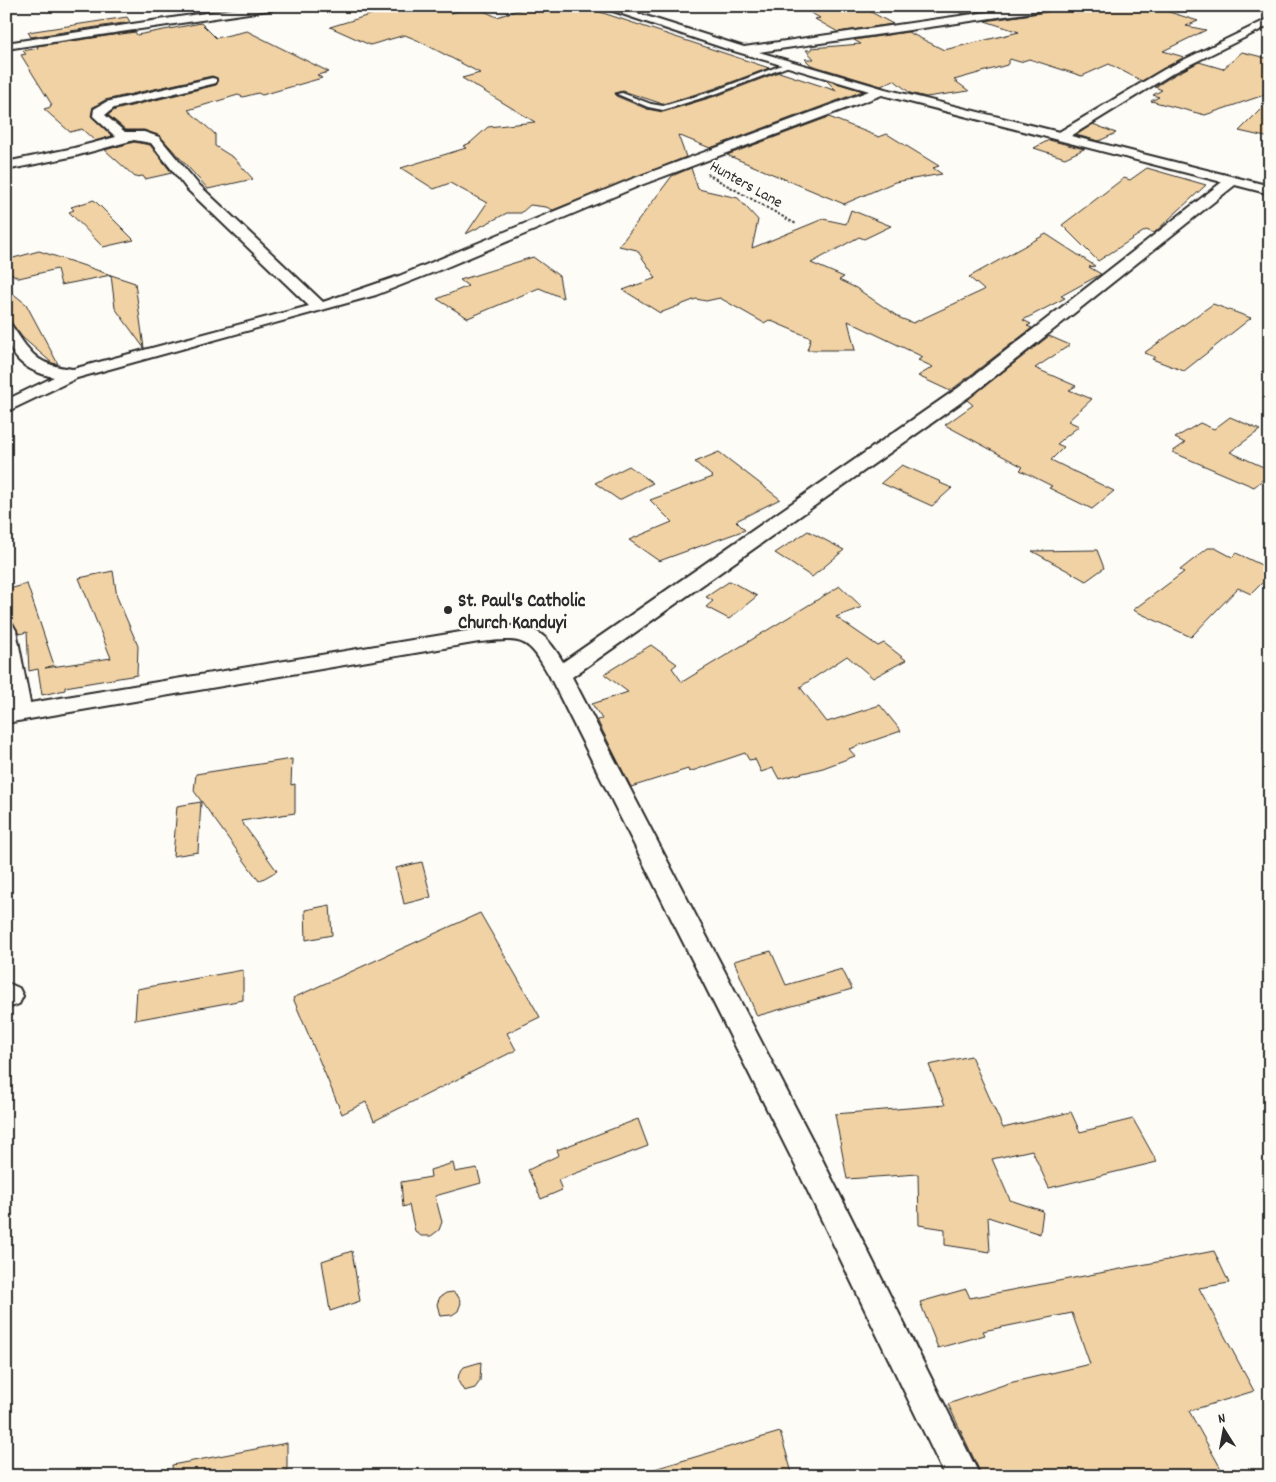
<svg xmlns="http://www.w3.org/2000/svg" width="1276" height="1482" font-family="Dekko,sans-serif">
<rect width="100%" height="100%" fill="#fdfcf7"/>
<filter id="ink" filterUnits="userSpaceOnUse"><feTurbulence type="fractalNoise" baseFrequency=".02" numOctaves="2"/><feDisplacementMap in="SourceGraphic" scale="10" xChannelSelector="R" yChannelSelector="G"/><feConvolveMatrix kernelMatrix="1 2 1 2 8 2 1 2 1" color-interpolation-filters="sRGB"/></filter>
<g filter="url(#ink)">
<path fill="#f1d2a4" stroke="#2b2b2b" d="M399,6H419L428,10L439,7L451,13L475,7L497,17L531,6H582L769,68L713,89L663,104L623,91L615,93L616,96L647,109L663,112L719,95L779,72L837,91L826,80L863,91L710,148L678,135L686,157L553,210L546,207L530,205L521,213H507L466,234L487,203L450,183L434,189L401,168L466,148L463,146L470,143L488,127L535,122L462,78L480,73L417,40L405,35L370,45L330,27Z
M799,6H860L893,24L838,32L815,19L820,18Z
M954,6H1015L964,14L953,10Z
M1060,6H1150L1198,21L1186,26L1206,30L1163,51L1184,57L1142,81L1109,64L1082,76L1029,59L1020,62L1010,59L1007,65L954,80L969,91L926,97L910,93L894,80L881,86L811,65L805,59H814L806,50H812L811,48L861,44L854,40L908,32L944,50L1019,32L985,21L1053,11Z
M127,17L130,22L31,37L28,32Z
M201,23L216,38L247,31L329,72L317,75L322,78L262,95L258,93L243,97L238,95L188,110L215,134V146L234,158L253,179L208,189L160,136L144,130H126L108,115L115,110L216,85L217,78L212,76L105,100L93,107L91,116L112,136L95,141L82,129L70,132L44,109L51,107L50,105H52L21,55L26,54L23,51L38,48L37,46L135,32L137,35Z
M1242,52L1270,59V93L1205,115L1151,101L1159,97L1153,95L1162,90L1155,87L1174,75L1199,62L1223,69Z
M1270,100V138L1239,131Z
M829,117L879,137L887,134L939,166L933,168L942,174L895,182L844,204L727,155Z
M1093,124L1116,133L1099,141L1076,135Z
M1049,140L1084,149L1065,158L1034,148Z
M134,142L150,145L172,173L145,179L143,176L135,177L105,150Z
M691,168L698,189L738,198L758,220L752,248L823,219L846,224L851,210L891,226L864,239L859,237L811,263L844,277L839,280L856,288L900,318L913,323L984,290L969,277L1046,234L1095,266L1089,267L1101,274L1061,296L1065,298L1023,320L1031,324L1027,326L1032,328L950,391L918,376L933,367L918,360L923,357L848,321L855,350H807L811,338L769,320L764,323L720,298L706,301L696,299L660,313L623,290L656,278L637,250L619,246L672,176Z
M1147,168L1206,185L1154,233L1146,230L1098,261L1062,225L1124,178L1130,180Z
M94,200L134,240L103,247L69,212L74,210L71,207Z
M39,251L79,264L111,275L61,285L57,269L19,278L6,271V260Z
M533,257L559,276L563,298L539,288L468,318L437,299L468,286L460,280Z
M111,275L135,283L144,348L115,308Z
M6,288L26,304L58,364L52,363L23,338L13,325L6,312Z
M1213,304L1251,318L1184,371L1152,359L1155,357L1144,353Z
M1049,336L1070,345L1035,368L1076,386L1069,390L1092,399L1068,421L1079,426L1057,444L1064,447L1051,460L1114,491L1092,509L1049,488L1052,486L1020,470L1023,467L945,425L973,405L967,400Z
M1230,417L1260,430L1230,452L1270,470V474L1254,487L1172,452L1185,443L1175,438L1200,423L1214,429Z
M719,452L780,499L736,521L745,530L659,561L629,540L672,522L650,500L713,477L695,462Z
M902,465L941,482L940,483L952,488L932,506L881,483Z
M629,466L653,483L619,500L595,483Z
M808,531L844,550L812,577L775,553Z
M1208,548H1215L1232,557L1236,553L1270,569V575L1251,594L1238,588L1191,637L1133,610L1184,572L1180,570Z
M1097,550L1104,568L1086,581L1032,551Z
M113,571L117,597L138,646L137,675L65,687V690L42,695L38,669L29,671L27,632L19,634L12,623L6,603V590L27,584L54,665L45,668L111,658L79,578Z
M730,581L757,596L729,619L706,607L713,601L706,597Z
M840,586L862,607L836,617L878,646L884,643L906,660L873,678L847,656L800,687L827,722L880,705L901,731L849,749L855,756L823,768L779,779L773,768L761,772L755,759L749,760L745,753L689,772L688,769L631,787L597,720L602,719L592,704L628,692L604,674L651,645L677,664L672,668L682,682Z
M292,759L291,785L295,784V813L241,821L277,871L259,881L194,791L196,774Z
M201,802L198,852L173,856L177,806Z
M422,862L431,897L404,904L396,868Z
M330,905L332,935L306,940L305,910Z
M480,913L540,1017L507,1033L516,1050L374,1121L366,1102L342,1114L293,998Z
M771,951L786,985L842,969L852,989L757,1016L734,961Z
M243,970V1000L135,1020L137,989Z
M971,1056L1003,1128L1071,1112L1080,1132L1133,1119L1157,1162L1049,1188L1032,1150L992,1159L1010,1200L1043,1211L1040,1234L988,1217L990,1252L945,1245V1229L919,1225L918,1174L847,1179L835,1114L945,1105L929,1065Z
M638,1119L648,1146L558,1180L562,1190L541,1199L528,1170L559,1155L557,1150Z
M453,1163L455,1172L477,1168L481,1183L435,1196L442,1222L439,1230L431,1236H421L415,1231L409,1205L403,1207L401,1182L431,1177L430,1170Z
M352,1251L360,1301L330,1311L322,1261Z
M1214,1251L1229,1283L1199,1288L1254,1391L1189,1411L1225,1476H982L948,1404L1009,1383L1090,1364L1072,1313L983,1331L985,1335L938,1348L920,1302L966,1289L970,1298Z
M453,1292L458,1296L461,1303L458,1311L452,1315L440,1316L437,1304L440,1297L446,1293Z
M481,1362L480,1381L475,1388L464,1391L458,1381L459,1373L464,1367Z
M780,1432L793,1476H652L651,1470Z
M287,1443V1476H173L172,1465Z"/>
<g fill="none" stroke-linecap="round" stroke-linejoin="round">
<defs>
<path id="lane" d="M787,63L789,66L718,93L663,110L648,107L617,94L622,93L651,104L663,106L714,91Z"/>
<path id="street" d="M252,6H280L275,9L6,49V43Z
M598,6H614L744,47L1030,6H1058L1053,9L759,52L885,89L1059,132L1165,69L1270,18V25L1173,73L1071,136L1270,186V194L1235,185L970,396L572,677L818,1151L980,1476H945L798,1171L549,675C527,636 523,638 479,642L6,723V707L9,706L6,691V623L13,625L16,630L30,703L497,626C533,624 545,631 563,662L958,388L1222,182L882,95L641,185L442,269L376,295L77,378L6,412V400L54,377C24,371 6,356 6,324L12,326C31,354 36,365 73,369L309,306L187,189L151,143L134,140L75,156L6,170V162L74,148L116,137L93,116L94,109L106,102L212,78L216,79V83L114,108L105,115L125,132H144L159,137L197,183L323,302L399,276L632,179L869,91L724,48Z
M10,984L19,988L23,996L19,1004L6,1009V985Z"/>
</defs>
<use href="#lane" stroke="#2b2b2b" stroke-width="4"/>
<use href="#street" stroke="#2b2b2b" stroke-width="4"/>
<path stroke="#2b2b2b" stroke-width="2" stroke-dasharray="2.5 2" stroke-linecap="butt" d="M707,174L796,224"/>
<use href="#lane" fill="#fdfcf7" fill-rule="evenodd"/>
<use href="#street" fill="#fdfcf7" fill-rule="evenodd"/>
</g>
</g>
<circle fill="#2b2b2b" stroke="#fdfcf7" stroke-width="2" cx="448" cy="610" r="5"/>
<g text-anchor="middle" stroke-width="4" stroke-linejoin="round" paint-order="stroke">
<g font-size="16" fill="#2b2b2b" stroke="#fdfcf7">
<text transform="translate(747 183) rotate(29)" y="6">Hunters Lane</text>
</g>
<g font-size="19" font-weight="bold" fill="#2b2b2b" stroke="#fdfcf7" text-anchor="start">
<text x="458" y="606">St. Paul's Catholic<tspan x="458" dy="22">Church Kanduyi</tspan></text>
</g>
</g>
<rect width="1276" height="1482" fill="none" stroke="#fdfcf7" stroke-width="25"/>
<rect x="12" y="12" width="1251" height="1457" fill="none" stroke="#2b2b2b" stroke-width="2" filter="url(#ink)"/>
<g transform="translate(1224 1430) rotate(349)" stroke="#fdfcf7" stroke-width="4" paint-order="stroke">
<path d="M0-4L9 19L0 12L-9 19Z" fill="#2b2b2b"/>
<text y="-8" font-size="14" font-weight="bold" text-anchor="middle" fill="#2b2b2b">N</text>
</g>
</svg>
